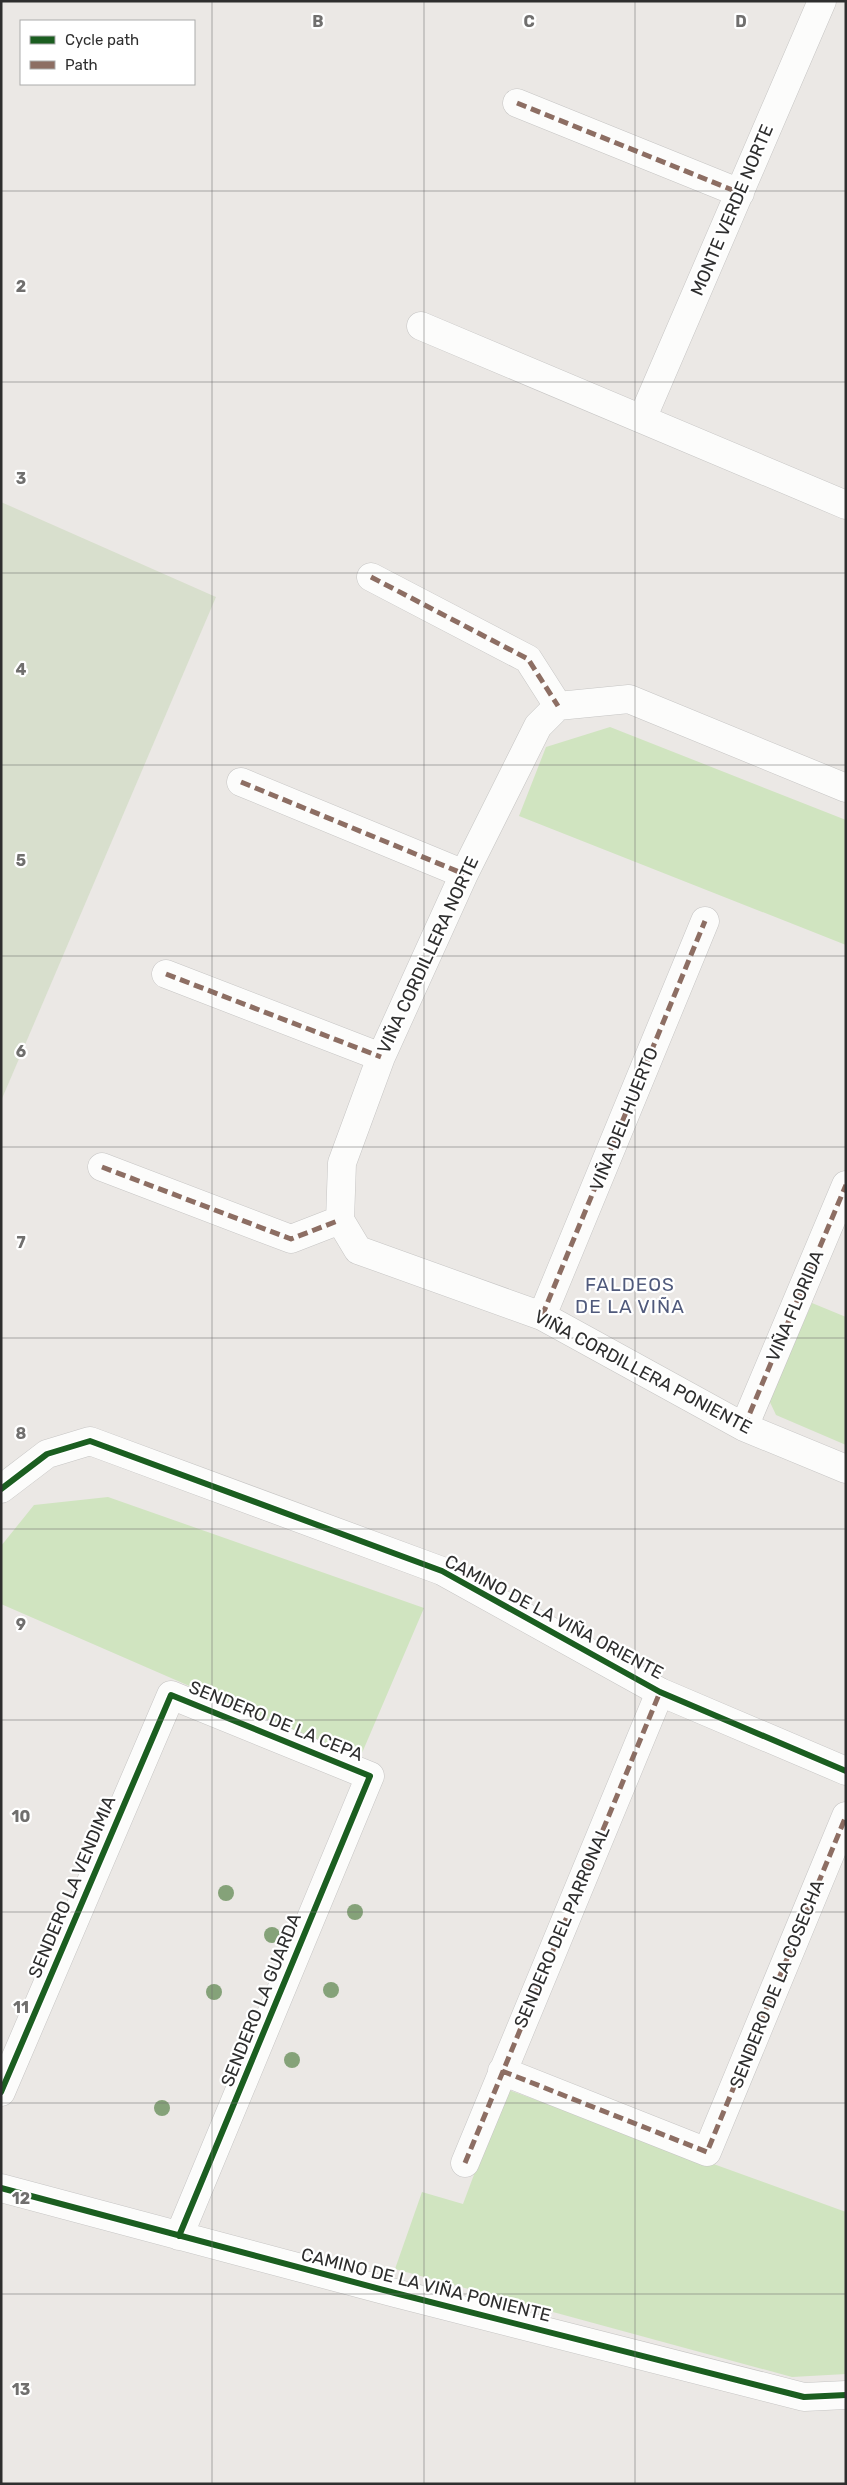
<svg xmlns="http://www.w3.org/2000/svg" width="847" height="2485" font-family="Rubik,sans-serif">
<rect width="100%" height="100%" fill="#ebe8e5"/>
<path fill="#d0e4c0" d="M610,727L846,820V945L519,816L546,747Z
M812,1303L846,1317V1445L776,1415L769,1400Z
M108,1497L424,1608L359,1760L1,1604V1546L34,1505Z
M506,2089L846,2212V2374L792,2377L395,2269L422,2192L463,2204Z"/>
<path fill="#d8dfcd" d="M1,502L216,597L1,1101Z"/>
<g fill="none" stroke-linecap="round" stroke-linejoin="round">
<defs>
<path id="minor" d="M517,103L740,193
M421,326L846,505
M642,419L822,1
M371,577L528,659L558,706
M558,706L629,699L846,788
M241,782L464,874
M166,974L381,1057
M102,1167L291,1239L340,1220
M340,1220L358,1250L542,1316L744,1427L846,1469
M340,1220L342,1163L381,1057L464,874L538,726L558,706
M542,1316L705,921
M744,1427L846,1185
M1,1489L47,1454L90,1441L442,1571L660,1692L846,1771
M502,2071L707,2152L846,1816
M1,2092L171,1695L370,1776L179,2236
M465,2163L660,1692
M1,2188L395,2293L804,2397L846,2395"/>
</defs>
<use href="#minor" stroke="#c6c5c4" stroke-width="29"/>
<use href="#minor" stroke="#fcfcfb" stroke-width="28"/>
<path stroke="#8d6e63" stroke-width="5" stroke-dasharray="10 5" stroke-linecap="butt" d="M517,103L740,193
M371,577L528,659L558,706
M241,782L464,874
M166,974L381,1057
M102,1167L291,1239L340,1220
M542,1316L705,921
M744,1427L846,1185
M502,2071L707,2152L846,1816
M465,2163L660,1692"/>
<defs>
<path id="cycleway" d="M1,1489L47,1454L90,1441L442,1571L660,1692L846,1771
M1,2092L171,1695L370,1776L179,2236
M1,2188L395,2293L804,2397L846,2395"/>
</defs>
<use href="#cycleway" stroke="#fff" stroke-width="9"/>
<use href="#cycleway" stroke="#1b5e20" stroke-width="6"/>
</g>
<g fill="#85a279">
<circle cx="226" cy="1893" r="8"/>
<circle cx="355" cy="1912" r="8"/>
<circle cx="272" cy="1935" r="8"/>
<circle cx="331" cy="1990" r="8"/>
<circle cx="214" cy="1992" r="8"/>
<circle cx="292" cy="2060" r="8"/>
<circle cx="162" cy="2108" r="8"/>
</g>
<path fill="none" stroke="#706f6e" stroke-width="1" stroke-opacity="0.55" d="M212,1V2484M424,1V2484M635,1V2484M1,191H846M1,382H846M1,573H846M1,765H846M1,956H846M1,1147H846M1,1338H846M1,1529H846M1,1720H846M1,1912H846M1,2103H846M1,2294H846"/>
<g text-anchor="middle" stroke-width="4.5" stroke-linejoin="round" paint-order="stroke">
<g font-size="18" fill="#2e2e2e" stroke="#fff">
<text transform="translate(732 210) rotate(-67)" y="6">MONTE VERDE NORTE</text>
<text transform="translate(428 955) rotate(-65)" y="6">VIÑA CORDILLERA NORTE</text>
<text transform="translate(624 1119) rotate(-68)" y="6">VIÑA DEL HUERTO</text>
<text transform="translate(795 1306) rotate(-67)" y="6">VIÑA FLORIDA</text>
<text transform="translate(643 1372) rotate(28)" y="6">VIÑA CORDILLERA PONIENTE</text>
<text transform="translate(554 1617) rotate(28)" y="6">CAMINO DE LA VIÑA ORIENTE</text>
<text transform="translate(276 1721) rotate(22)" y="6">SENDERO DE LA CEPA</text>
<text transform="translate(72 1887) rotate(-67)" y="6">SENDERO LA VENDIMIA</text>
<text transform="translate(562 1927) rotate(-67)" y="6">SENDERO DEL PARRONAL</text>
<text transform="translate(777 1984) rotate(-68)" y="6">SENDERO DE LA COSECHA</text>
<text transform="translate(261 2000) rotate(-68)" y="6">SENDERO LA GUARDA</text>
<text transform="translate(426 2285) rotate(14)" y="6">CAMINO DE LA VIÑA PONIENTE</text>
</g>
<g font-size="19" letter-spacing="1" fill="#505a7c" stroke="#fff">
<text x="630" y="1291">FALDEOS<tspan x="630" dy="22">DE LA VIÑA</tspan></text>
</g>
</g>
<g font-size="16" text-anchor="middle" font-weight="bold" fill="#706f6e" stroke="#fff" stroke-width="4.5" stroke-linejoin="round" paint-order="stroke">
<text x="318" y="27">B</text>
<text x="529" y="27">C</text>
<text x="741" y="27">D</text>
<text x="21" y="292">2</text>
<text x="21" y="484">3</text>
<text x="21" y="675">4</text>
<text x="21" y="866">5</text>
<text x="21" y="1057">6</text>
<text x="21" y="1248">7</text>
<text x="21" y="1439">8</text>
<text x="21" y="1630">9</text>
<text x="21" y="1822">10</text>
<text x="21" y="2013">11</text>
<text x="21" y="2204">12</text>
<text x="21" y="2395">13</text>
</g>
<rect width="847" height="2485" fill="none" stroke="#2e2e2e" stroke-width="5"/>
<rect x="20" y="20" width="175" height="65" fill="#ffffff" stroke="#ababab"/>
<rect x="30" y="36" width="25" height="8" fill="#1b5e20" stroke="#ababab"/>
<text x="65" y="45" font-size="15" fill="#2e2e2e">Cycle path</text>
<rect x="30" y="61" width="25" height="8" fill="#8d6e63" stroke="#ababab"/>
<text x="65" y="70" font-size="15" fill="#2e2e2e">Path</text>
</svg>
